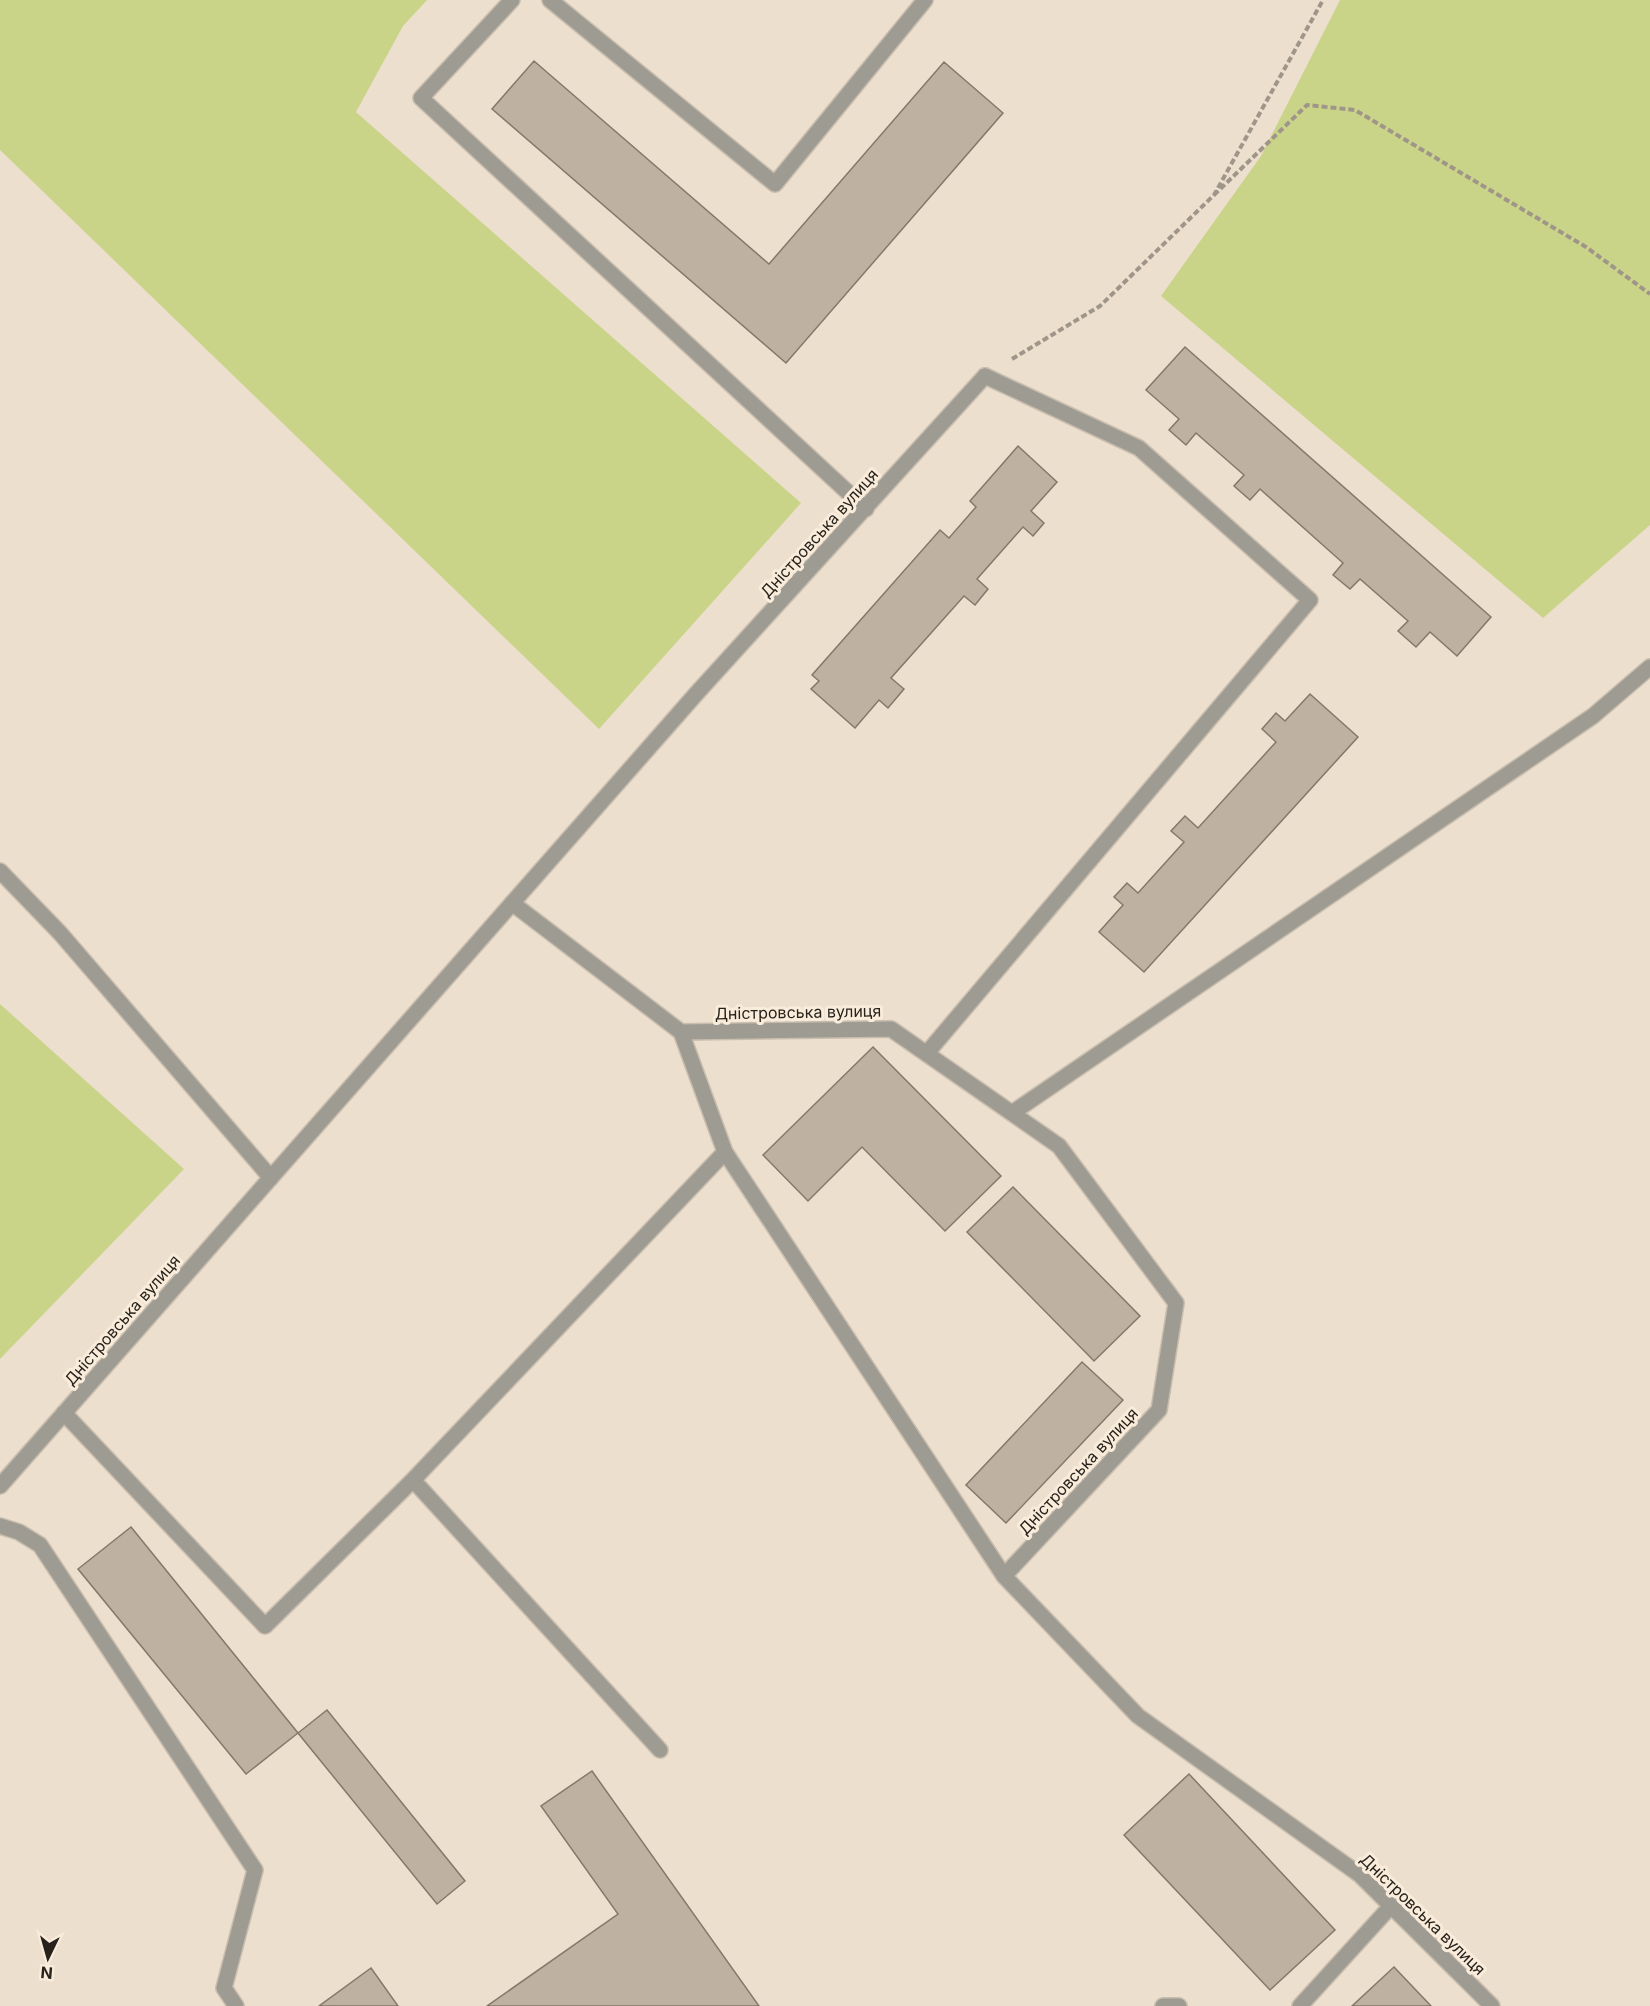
<svg xmlns="http://www.w3.org/2000/svg" width="1650" height="2006" font-family="Inter,sans-serif">
<rect width="100%" height="100%" fill="#ecdfce"/>
<path fill="#cad489" d="M0,0H427L403,26L356,112L801,503L599,729L0,150Z
M1340,0H1650V525L1543,618L1161,296L1261,156Z
M0,1004L184,1169L0,1359Z"/>
<path fill="#beb1a1" stroke="#847869" stroke-width="1.5" d="M534,61L769,264L944,62L1003,113L786,363L492,109Z
M1185,347L1491,617L1457,656L1430,632L1416,647L1398,631L1408,621L1360,579L1350,589L1333,575L1343,563L1260,489L1250,500L1234,486L1244,475L1196,433L1186,445L1169,430L1179,419L1146,390Z
M1018,446L1057,482L1031,511L1044,523L1033,536L1023,527L977,579L988,589L975,605L964,596L891,678L904,689L888,708L879,700L855,728L811,689L819,681L812,675L940,530L949,538L976,507L970,501Z
M1310,694L1358,737L1144,972L1099,932L1123,905L1114,897L1127,883L1138,893L1184,842L1171,831L1185,816L1198,828L1276,742L1262,729L1276,713L1285,721Z
M873,1047L1001,1176L945,1231L862,1147L808,1201L763,1155Z
M1013,1187L1140,1316L1094,1361L967,1232Z
M1082,1362L1123,1400L1006,1523L966,1485Z
M131,1527L298,1733L246,1774L78,1569Z
M327,1710L465,1881L437,1904L298,1733Z
M592,1771L759,2006H487L618,1914L541,1806Z
M1189,1774L1335,1930L1270,1990L1124,1835Z
M1394,1967L1431,2006H1352Z
M371,1968L398,2006H319Z"/>
<g fill="none" stroke-linecap="round" stroke-linejoin="round">
<defs>
<path id="lane" d="M512,0L421,98L866,509
M550,0L775,184L925,0
M681,1032L725,1152L1004,1576
M927,1053L1310,600L1139,448L985,376
M1012,1113L1593,716L1650,667
M64,1413L265,1626L413,1480L725,1152
M413,1480L660,1750
M0,1526L19,1532L40,1545L255,1870L224,1988L236,2006
M1163,2006H1179
M1300,2006L1391,1906"/>
<path id="street" d="M0,871L60,933L271,1178
M512,903L681,1032L891,1029L1059,1146L1176,1303L1159,1410L1004,1576L1138,1716L1360,1875L1492,2006
M0,1486L696,694L985,376"/>
</defs>
<use href="#lane" stroke="#c9bdae" stroke-width="18"/>
<use href="#street" stroke="#c9bdae" stroke-width="18"/>
<path stroke="#9f9689" stroke-width="4" stroke-dasharray="6 3" stroke-linecap="butt" d="M1214,195L1307,105L1355,110L1586,247L1650,294
M1012,359L1100,306L1214,195L1323,0"/>
<use href="#lane" stroke="#9d9b92" stroke-width="15"/>
<use href="#street" stroke="#9d9b92" stroke-width="15"/>
</g>
<g text-anchor="middle" stroke-width="6" stroke-linejoin="round" paint-order="stroke">
<g font-size="16" fill="#27231c" stroke="#faecdb">
<text transform="translate(819 533) rotate(-48)" y="6">Дністровська вулиця</text>
<text transform="translate(798 1012) rotate(-1)" y="6">Дністровська вулиця</text>
<text transform="translate(122 1320) rotate(-49)" y="6">Дністровська вулиця</text>
<text transform="translate(1078 1471) rotate(-47)" y="6">Дністровська вулиця</text>
<text transform="translate(1423 1914) rotate(44)" y="6">Дністровська вулиця</text>
</g>
</g>
<g transform="translate(48 1958) rotate(185)" stroke="#faecdb" stroke-width="4.5" paint-order="stroke">
<path d="M0-4.5L10 22L0 15L-10 22Z" fill="#27231c"/>
<text y="-9" font-size="16" font-weight="bold" text-anchor="middle" fill="#27231c">N</text>
</g>
</svg>
